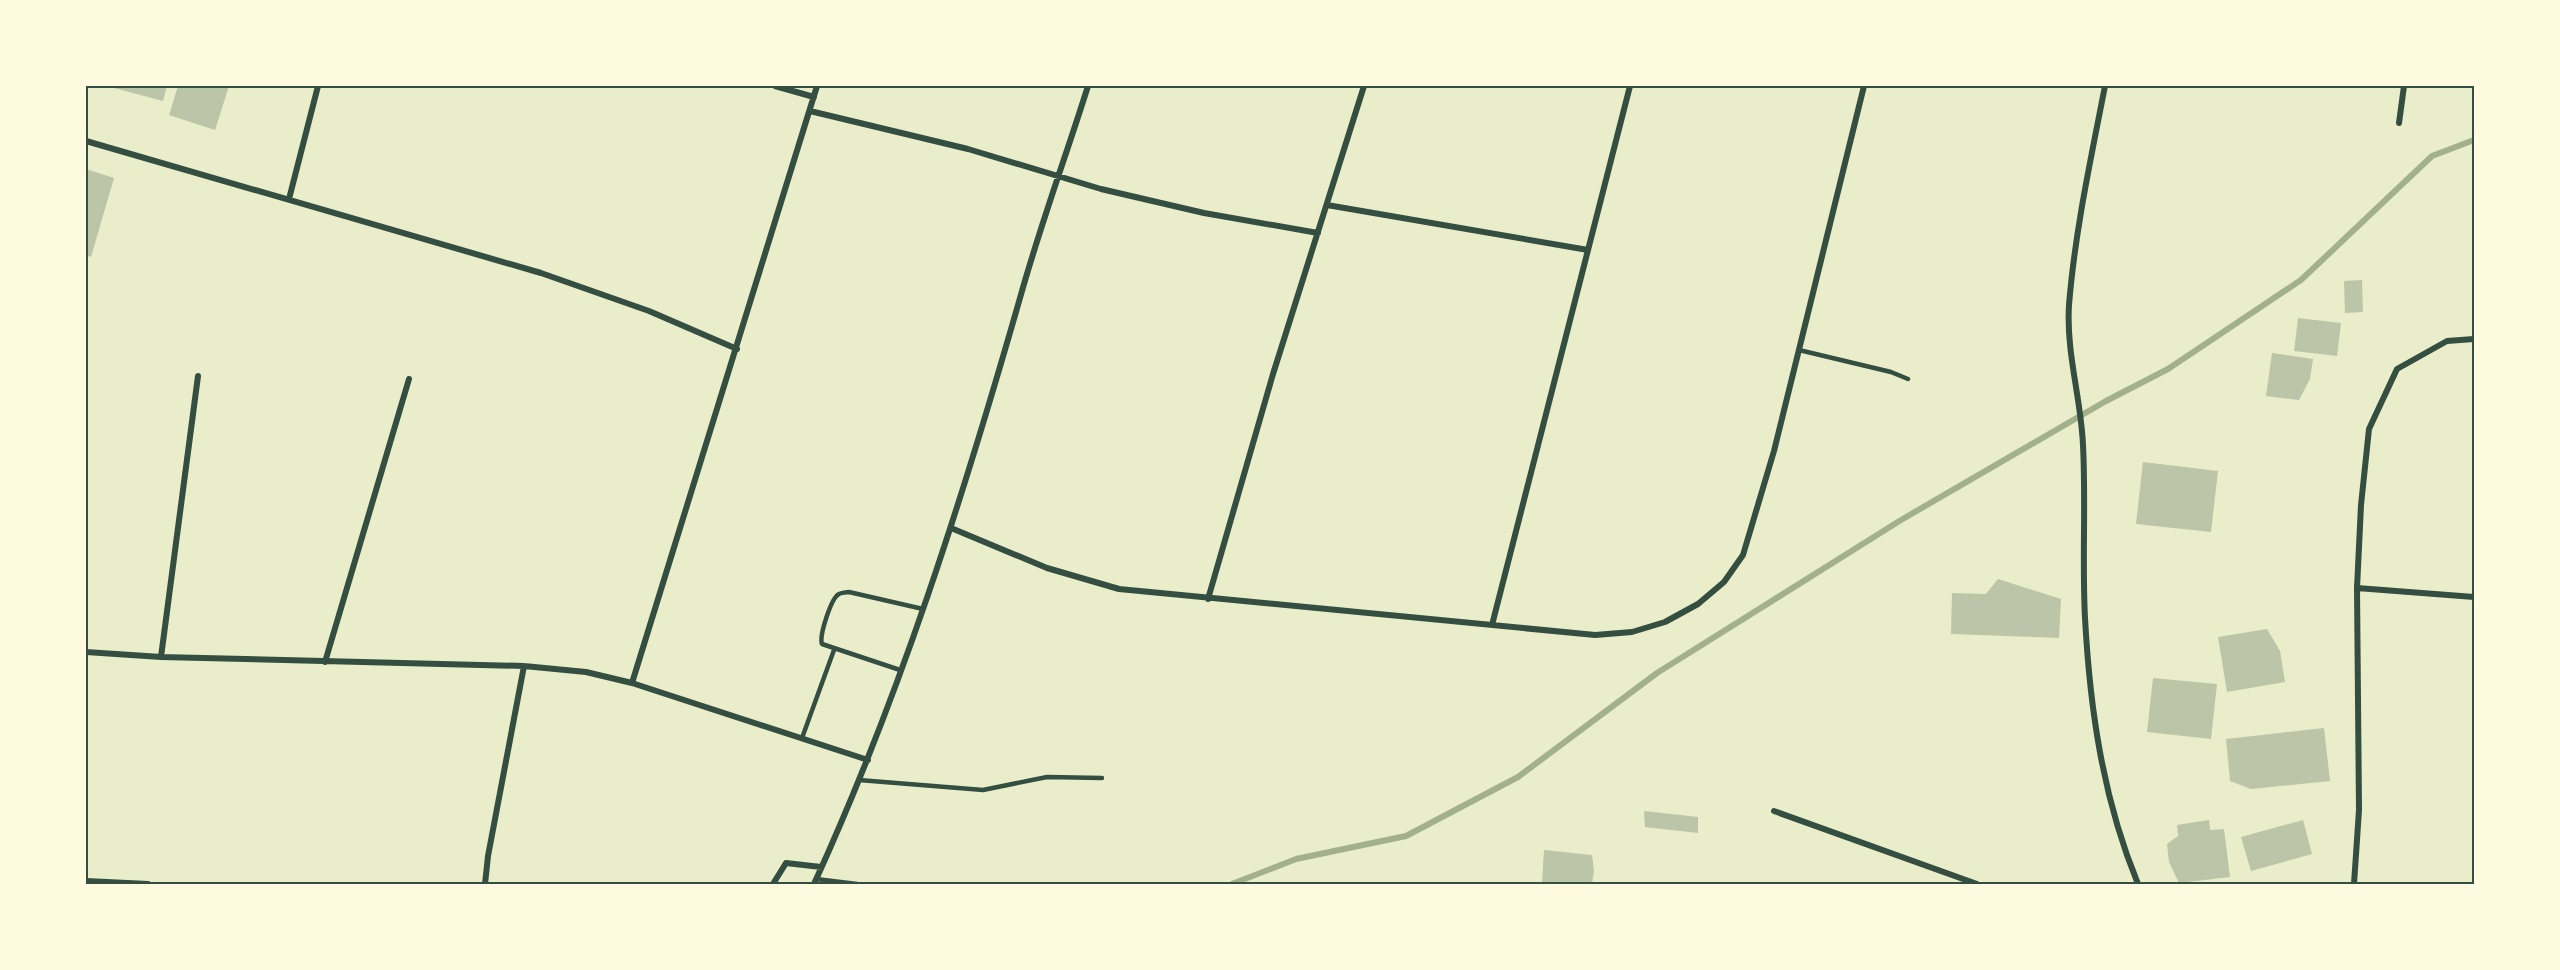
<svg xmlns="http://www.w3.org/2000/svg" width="2560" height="970" font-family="Ubuntu,sans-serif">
<rect width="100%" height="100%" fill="#e9edc9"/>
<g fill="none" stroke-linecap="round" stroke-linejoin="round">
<path stroke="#a3b18a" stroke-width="6" d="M1232,884L1296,859L1406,836L1518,777L1657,673L1901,520L2106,401L2168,369L2301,280L2432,156L2474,140"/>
</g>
<path fill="#bcc5a7" d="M115,86H167L163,101L114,88Z
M178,86H229L215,130L169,115Z
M86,169L114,178L91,257L86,255Z
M2362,280L2363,312L2345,313L2344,281Z
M2298,318L2341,323L2337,356L2294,351Z
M2272,353L2313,359L2310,379L2299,400L2266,396Z
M2143,462L2218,471L2211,532L2136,524Z
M1998,579L2061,599L2059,638L1951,634L1952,593L1986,594Z
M2267,629L2280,651L2285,682L2227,692L2218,637Z
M2153,678L2217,684L2211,739L2147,732Z
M2324,728L2330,781L2251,789L2230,781L2226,739Z
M1644,811L1698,817V833L1645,827Z
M2209,820L2210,830L2224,829L2230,877L2179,883L2169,862L2167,844L2178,836L2177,825Z
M2303,820L2312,854L2251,871L2241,837Z
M1544,850L1592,855L1594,871L1592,884H1542Z"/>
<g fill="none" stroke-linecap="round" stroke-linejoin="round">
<path stroke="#344e41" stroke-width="4.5" d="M1799,350L1891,372L1908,379
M900,670L822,644C819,636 831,598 839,594C840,593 848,592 849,592L923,609
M802,738L834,650
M859,780L983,790L1047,777L1102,778
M816,879L857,884"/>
<path stroke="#344e41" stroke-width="6" d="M775,86L814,97
M2105,86C2091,158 2075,231 2069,305C2066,353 2081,398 2083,445C2086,503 2082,561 2085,618C2090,710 2103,799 2138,884
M810,111L968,149L1101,189L1204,213L1318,233
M2399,123L2404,86
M86,141L541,273L649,311L737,349
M289,199L318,86
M1327,205L1588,250
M951,528L1047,568L1119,589L1595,635L1632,632L1665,622L1698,604L1724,582L1743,555L1774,451L1864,86
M2357,588L2474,597
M1208,599L1273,374L1364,86
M1492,625L1630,86
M86,652L161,657L524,666L586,672L632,683L868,760
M161,657L198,376
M325,662L409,379
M632,683L817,86
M1774,811L1977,884
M86,881L148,884
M485,884L488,856L524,666
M773,884L786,863L821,867
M814,884C900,696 963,497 1020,298C1040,226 1066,156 1088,86
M2354,884L2359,810L2357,588L2361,505L2369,429L2397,369L2447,341L2474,339"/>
</g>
<rect width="2560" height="970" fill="none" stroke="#fefae0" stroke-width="174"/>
<rect x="87" y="87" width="2386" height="796" fill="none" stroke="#344e41" stroke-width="2"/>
</svg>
